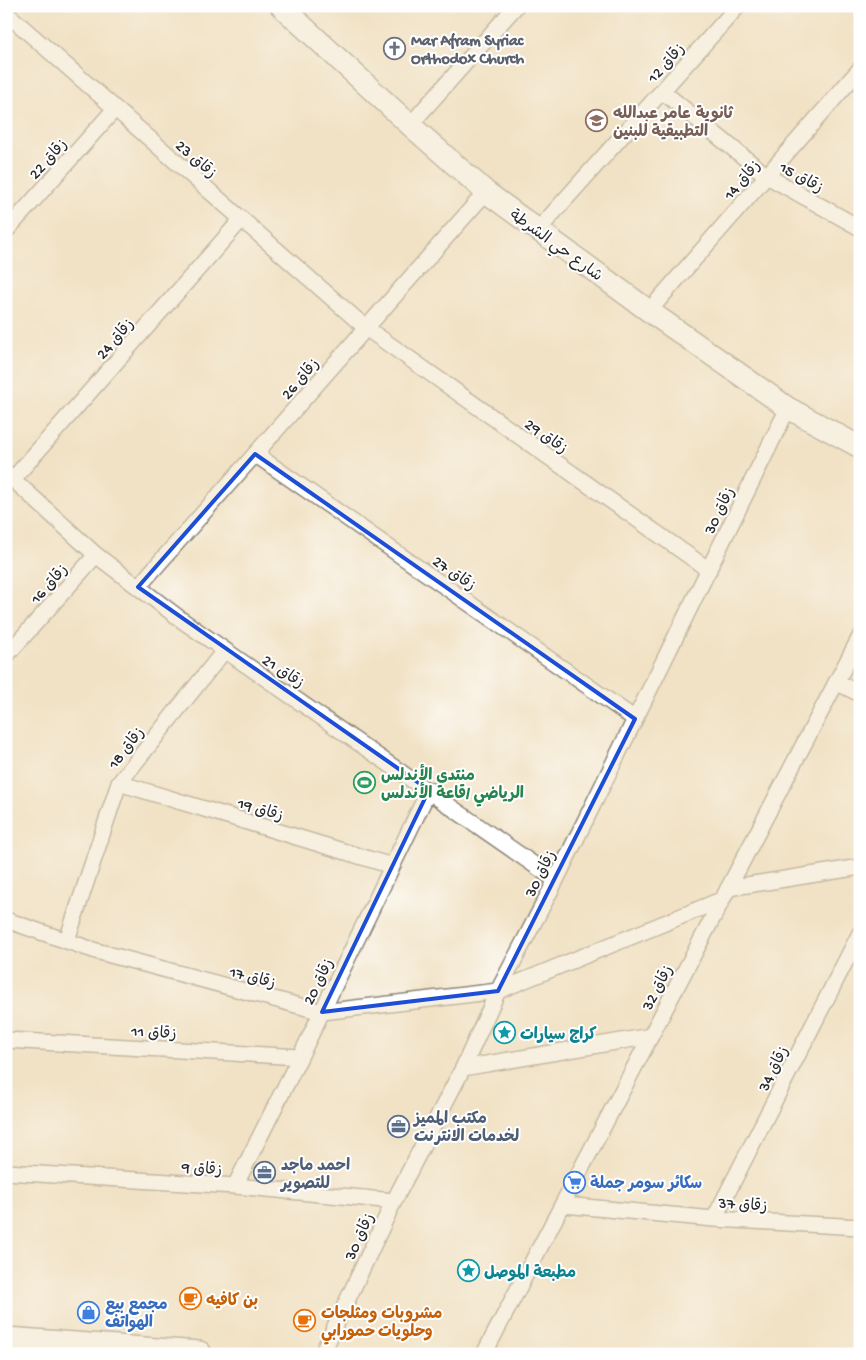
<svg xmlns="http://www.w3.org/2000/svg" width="866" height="1360" font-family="'Gochi Hand','Playpen Sans Arabic',sans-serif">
<rect width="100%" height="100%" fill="#fff"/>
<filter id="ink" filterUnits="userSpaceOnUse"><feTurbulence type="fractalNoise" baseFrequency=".02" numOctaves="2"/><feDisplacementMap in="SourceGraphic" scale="10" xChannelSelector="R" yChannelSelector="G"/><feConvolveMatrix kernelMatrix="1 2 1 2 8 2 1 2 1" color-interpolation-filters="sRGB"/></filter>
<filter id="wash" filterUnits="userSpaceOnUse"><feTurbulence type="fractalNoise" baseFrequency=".0096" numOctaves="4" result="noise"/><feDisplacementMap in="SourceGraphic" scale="20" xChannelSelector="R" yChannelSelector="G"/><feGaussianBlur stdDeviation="1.12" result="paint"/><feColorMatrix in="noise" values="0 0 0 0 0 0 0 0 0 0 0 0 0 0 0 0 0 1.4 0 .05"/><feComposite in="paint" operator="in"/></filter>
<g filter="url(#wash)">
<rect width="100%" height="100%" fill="#f1e2c5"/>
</g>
<g filter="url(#ink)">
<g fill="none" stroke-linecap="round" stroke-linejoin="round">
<defs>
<path id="street" d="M6,13L366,328L709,570
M662,91L767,176L860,228
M410,125L516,6
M538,230L738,6
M6,231L114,110
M649,311L860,69
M255,454L635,719
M6,473L96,555L183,621L556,880
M13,479L241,220
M138,587L486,192
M6,656L96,555
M836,682L860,694
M119,783L392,866
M728,888L860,867
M6,920L96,951L322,1012L498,991L721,900
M67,940L119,783L224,651
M6,1040L300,1057
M463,1068L651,1036
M6,1172L235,1186L394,1201
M235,1186L300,1057L429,790
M564,1205L714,1219L860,1227
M714,1219L860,933
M322,1354L394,1201L463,1068L498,991L556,880L788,408
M484,1354L860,637"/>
<path id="secondary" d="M281,6L410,125L486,192L649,311L788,408L860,447"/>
<path id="primary" d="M6,1340L199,1354"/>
</defs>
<use href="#street" stroke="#8e8678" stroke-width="18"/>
<use href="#secondary" stroke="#8e8678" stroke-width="24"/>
<use href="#primary" stroke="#8e8678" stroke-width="28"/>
<use href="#street" stroke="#fff" stroke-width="15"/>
<use href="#secondary" stroke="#fff" stroke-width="21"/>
<use href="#primary" stroke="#fff" stroke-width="25"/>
</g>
</g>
<path d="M0 0H866V1360H0ZM255,454L635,719L498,991L322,1012L429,790L138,587Z" fill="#f1e2c5" fill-opacity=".55" fill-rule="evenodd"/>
<path fill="none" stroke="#1d4ed8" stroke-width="4" stroke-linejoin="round" d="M255,454L635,719L498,991L322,1012L429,790L138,587Z"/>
<defs>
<symbol id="church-ring" viewBox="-11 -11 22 22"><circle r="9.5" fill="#fff" stroke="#6b7280" stroke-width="1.5"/><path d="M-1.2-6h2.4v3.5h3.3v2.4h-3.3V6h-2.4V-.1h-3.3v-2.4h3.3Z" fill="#6b7280"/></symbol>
<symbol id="school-ring" viewBox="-11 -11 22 22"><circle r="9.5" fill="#fff" stroke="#8d6e63" stroke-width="1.5"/><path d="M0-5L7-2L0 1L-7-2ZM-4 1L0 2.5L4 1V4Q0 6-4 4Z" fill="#8d6e63"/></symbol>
<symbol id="stadium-ring" viewBox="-11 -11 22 22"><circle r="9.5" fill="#fff" stroke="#2e9e5b" stroke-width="1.5"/><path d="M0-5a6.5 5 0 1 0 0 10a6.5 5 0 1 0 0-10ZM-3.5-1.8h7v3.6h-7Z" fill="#2e9e5b"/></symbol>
<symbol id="sight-ring" viewBox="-11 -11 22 22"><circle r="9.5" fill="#fff" stroke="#0f9aa8" stroke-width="1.5"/><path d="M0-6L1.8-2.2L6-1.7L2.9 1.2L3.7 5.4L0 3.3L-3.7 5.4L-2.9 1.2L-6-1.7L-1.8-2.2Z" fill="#0f9aa8"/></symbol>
<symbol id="office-ring" viewBox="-11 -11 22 22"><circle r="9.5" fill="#fff" stroke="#5c6f8a" stroke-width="1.5"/><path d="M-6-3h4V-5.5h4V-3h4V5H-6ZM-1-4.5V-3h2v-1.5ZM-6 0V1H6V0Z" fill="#5c6f8a"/></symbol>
<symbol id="supermarket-ring" viewBox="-11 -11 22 22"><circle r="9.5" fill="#fff" stroke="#3f7fe0" stroke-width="1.5"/><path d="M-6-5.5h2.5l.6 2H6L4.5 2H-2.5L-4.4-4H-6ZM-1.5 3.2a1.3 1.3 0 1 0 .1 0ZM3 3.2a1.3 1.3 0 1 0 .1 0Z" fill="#3f7fe0"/></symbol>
<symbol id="cafe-ring" viewBox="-11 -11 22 22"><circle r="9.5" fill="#fff" stroke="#e8710a" stroke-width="1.5"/><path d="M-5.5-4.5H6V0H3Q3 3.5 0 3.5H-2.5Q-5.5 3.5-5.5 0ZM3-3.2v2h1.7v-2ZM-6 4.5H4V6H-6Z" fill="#e8710a"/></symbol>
<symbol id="shop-ring" viewBox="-11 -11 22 22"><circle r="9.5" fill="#fff" stroke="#3f7fe0" stroke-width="1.5"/><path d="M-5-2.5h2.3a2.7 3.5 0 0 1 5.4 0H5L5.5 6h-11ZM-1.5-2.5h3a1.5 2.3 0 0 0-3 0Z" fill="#3f7fe0"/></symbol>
</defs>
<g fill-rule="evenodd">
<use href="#church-ring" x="382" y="36" width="25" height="25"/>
<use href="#school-ring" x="584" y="108" width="25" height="25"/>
<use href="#stadium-ring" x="352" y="770" width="25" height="25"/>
<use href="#sight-ring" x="492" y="1020" width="25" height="25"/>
<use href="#office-ring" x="386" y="1114" width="25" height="25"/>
<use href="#office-ring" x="252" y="1160" width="25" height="25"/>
<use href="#supermarket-ring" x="562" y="1170" width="25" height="25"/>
<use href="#sight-ring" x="456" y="1258" width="25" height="25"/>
<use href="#cafe-ring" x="178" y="1286" width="25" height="25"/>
<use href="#shop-ring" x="76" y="1300" width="25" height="25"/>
<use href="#cafe-ring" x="292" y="1308" width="25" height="25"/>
</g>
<g text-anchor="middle" stroke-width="4" stroke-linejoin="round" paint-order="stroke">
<g font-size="16" font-weight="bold" fill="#5b616d" stroke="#fff" text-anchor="start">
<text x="411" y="45">Mar Afram Syriac<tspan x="411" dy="18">Orthodox Church</tspan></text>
</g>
<g font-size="16" fill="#2b2b2b" stroke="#fff">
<text transform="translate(665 62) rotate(-48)" y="6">زقاق 12</text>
<text transform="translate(47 158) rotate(-48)" y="6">زقاق 22</text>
<text transform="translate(197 158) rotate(41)" y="6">زقاق 23</text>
<text transform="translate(802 176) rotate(29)" y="6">زقاق 15</text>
<text transform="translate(741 179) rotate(-49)" y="6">زقاق 14</text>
<text transform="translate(557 244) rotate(36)" y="6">شارع حي الشرطة</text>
<text transform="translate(114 338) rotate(-49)" y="6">زقاق 24</text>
<text transform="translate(299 378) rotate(-49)" y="6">زقاق 26</text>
<text transform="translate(547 435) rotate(35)" y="6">زقاق 29</text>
<text transform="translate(718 510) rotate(-64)" y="6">زقاق 30</text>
<text transform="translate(455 572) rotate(35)" y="6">زقاق 27</text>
<text transform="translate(48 583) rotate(-48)" y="6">زقاق 16</text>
<text transform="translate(284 670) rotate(34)" y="6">زقاق 21</text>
<text transform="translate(125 747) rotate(-52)" y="6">زقاق 18</text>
<text transform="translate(261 808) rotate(17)" y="6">زقاق 19</text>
<text transform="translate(539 873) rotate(-63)" y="6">زقاق 30</text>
<text transform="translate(253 976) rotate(15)" y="6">زقاق 17</text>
<text transform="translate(317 981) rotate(-64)" y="6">زقاق 20</text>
<text transform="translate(656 987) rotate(-62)" y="6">زقاق 32</text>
<text transform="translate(154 1031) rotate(3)" y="6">زقاق 11</text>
<text transform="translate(772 1068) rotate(-63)" y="6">زقاق 34</text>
<text transform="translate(202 1167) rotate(4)" y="6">زقاق 9</text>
<text transform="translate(743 1203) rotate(4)" y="6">زقاق 37</text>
<text transform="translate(358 1236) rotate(-65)" y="6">زقاق 30</text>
</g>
<g font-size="16" font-weight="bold" fill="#785e54" stroke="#fff" text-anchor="start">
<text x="613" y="118">ثانوية عامر عبدالله<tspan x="613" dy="18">التطبيقية للبنين</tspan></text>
</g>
<g font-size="16" font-weight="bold" fill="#27864d" stroke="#fff" text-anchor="start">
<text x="381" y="780">منتدى الأندلس<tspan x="381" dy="18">الرياضي /قاعة الأندلس</tspan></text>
</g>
<g font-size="16" font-weight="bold" fill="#0d838f" stroke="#fff" text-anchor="start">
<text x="520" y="1039">كراج سيارات</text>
<text x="484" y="1277">مطبعة الموصل</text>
</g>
<g font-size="16" font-weight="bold" fill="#4e5e75" stroke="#fff" text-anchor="start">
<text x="414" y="1123">مكتب المميز<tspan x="414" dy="18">لخدمات الانترنت</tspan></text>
<text x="281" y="1170">احمد ماجد<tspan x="281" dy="18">للتصوير</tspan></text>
</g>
<g font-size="16" font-weight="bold" fill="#366cbe" stroke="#fff" text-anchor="start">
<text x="590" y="1188">سكائر سومر جملة</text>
<text x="105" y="1309">مجمع بيع<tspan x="105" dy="18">الهواتف</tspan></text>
</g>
<g font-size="16" font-weight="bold" fill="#c56008" stroke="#fff" text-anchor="start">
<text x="206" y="1305">بن كافيه</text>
<text x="321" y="1318">مشروبات ومثلجات<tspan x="321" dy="18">وحلويات حمورابي</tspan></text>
</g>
</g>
<rect width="866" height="1360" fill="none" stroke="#fff" stroke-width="25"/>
</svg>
